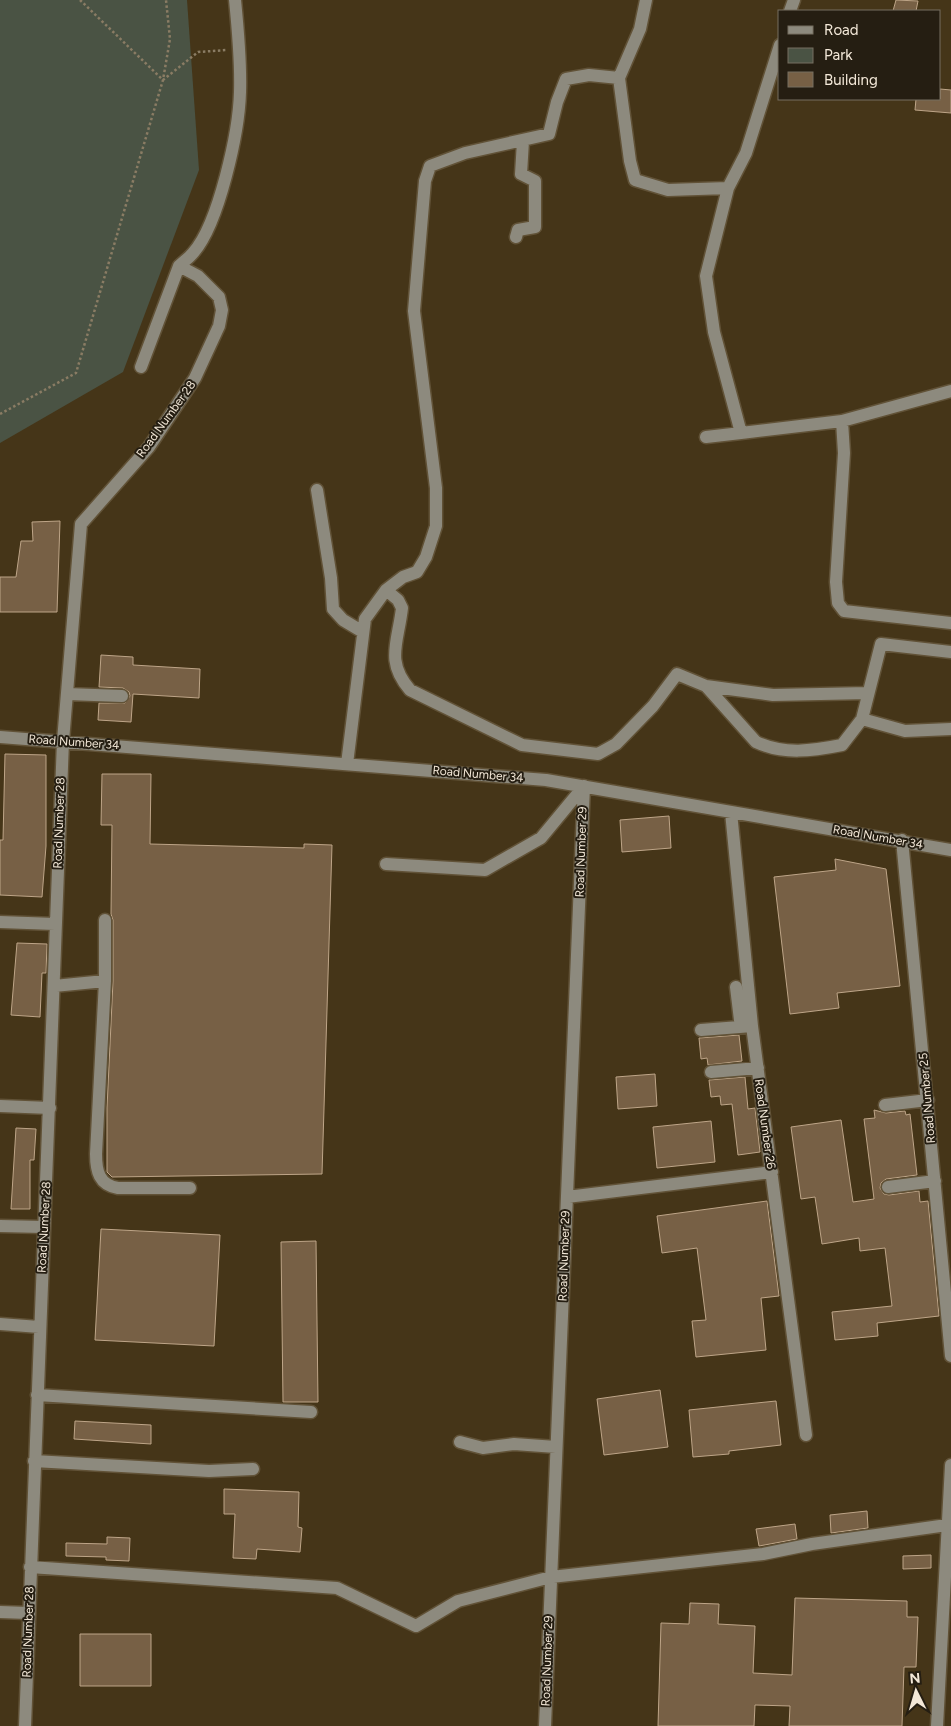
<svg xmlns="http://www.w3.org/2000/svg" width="951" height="1726" font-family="Figtree,sans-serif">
<rect width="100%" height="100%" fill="#453518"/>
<path fill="#4a5344" d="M0,0H187L199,170L123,372L0,443Z"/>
<path fill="#776045" stroke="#bea588" d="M896,0L918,1L916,11H893Z
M940,89L951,90V113L915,110L916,99H940Z
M60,521L57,612H0V577H16L21,541H33L32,522Z
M101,655L133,657V665L200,669L199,698L133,694L131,722L98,720L99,703H125L130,696L129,692L123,688L99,687Z
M5,754L46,755V846L42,897L0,895V840H3Z
M102,774H151L150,844L304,848V844L332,845L322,1174L112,1177L107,1172V1108L113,981V920L111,914L112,825H101Z
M669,816L671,848L622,852L620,820Z
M835,859L886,869L900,986L837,993L839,1008L790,1014L774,877L836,870Z
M17,943L47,944L46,973H42L40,1017L11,1015Z
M739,1035L742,1061L708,1065L707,1058L701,1059L699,1038Z
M655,1074L657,1106L618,1109L616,1077Z
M745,1077L748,1109L755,1108L760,1152L738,1155L732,1104L721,1105L720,1096L711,1097L709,1080Z
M874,1110L886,1113L905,1111L906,1115L910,1114L917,1175L886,1179L881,1183L880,1188L884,1194L889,1195L919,1191L920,1202L928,1201L939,1316L877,1323L878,1336L835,1340L832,1312L892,1306L885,1248L860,1251L859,1238L822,1244L815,1197L801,1199L791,1127L841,1120L853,1202L874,1199L864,1119L875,1118Z
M711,1121L715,1162L657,1168L653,1127Z
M16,1128L36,1129L34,1160H30V1209H11Z
M767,1201L779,1296L761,1298L766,1350L696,1357L692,1321L706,1320L697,1248L662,1253L657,1216Z
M101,1229L220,1235L214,1346L95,1340Z
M316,1241L318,1402H283L281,1242Z
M660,1390L668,1447L604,1455L597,1399Z
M776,1401L781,1445L729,1451V1454L693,1457L689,1410Z
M75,1421L151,1425V1444L74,1439Z
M224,1489L299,1492L298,1527L302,1528L300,1552L257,1549L256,1559L233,1558L235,1514H224Z
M867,1511L868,1528L831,1533L830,1515Z
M795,1524L797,1539L759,1546L756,1529Z
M107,1537L130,1538L129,1561L106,1560V1557L66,1556V1543L107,1544Z
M931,1555V1568L903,1569V1556Z
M795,1598L907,1601V1617H918L916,1667H904L902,1726H789L790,1706L755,1705L754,1726H658L661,1623L689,1624L690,1603L719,1604L718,1624L755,1626L753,1673L792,1675Z
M80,1634H151V1686H80Z"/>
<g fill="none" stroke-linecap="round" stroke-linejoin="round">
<defs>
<path id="minor" d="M790,11L794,0
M780,45L746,153L728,188L706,276L714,332L741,433L842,421L951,391
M619,78L640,29L646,0
M516,237L518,230L535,227V181L521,174L523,141
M141,367L179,266
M842,421L844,453L836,582L838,603L844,611L951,623
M706,437L741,433
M317,490L331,578L333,609L343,620L363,632
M386,590L398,600L402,608C398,643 385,661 410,690L522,745L598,754L616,744L653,706L677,674L706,686L756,742C784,755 812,751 842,745L862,719L881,644L951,652
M706,686L773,695L868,693
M67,694L122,696
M862,719L905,731L951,729
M0,737L546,780L951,850
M347,764L365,619L386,590L403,577L417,572L426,557L436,526V488L414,311L425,181L430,166L465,153L549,134L557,102L566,79L589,75L619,78L630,161L635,180L668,190L728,188
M731,812L752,1026L806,1435
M902,840L951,1356
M386,864L485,870L541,838L584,786
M0,922L55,924
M105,981L96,1154C96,1171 99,1185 118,1188H190
M54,986L105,981V920
M736,987L740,1020
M701,1030L752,1026
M711,1072L758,1068
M885,1105L928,1100
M0,1106L50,1108
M888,1187L935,1181
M567,1197L772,1172
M0,1226L43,1227
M0,1324L39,1327
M37,1395L311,1412
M460,1442L483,1448L514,1444L556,1447
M34,1461L209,1471L253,1469
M30,1567L337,1588L416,1626L458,1601L551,1577L763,1554L812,1544L947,1525
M0,1612L28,1613
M25,1726L63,741L81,524L149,447L195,378L219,326L222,310L219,297L198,276L179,266C184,261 189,258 193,253C219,224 239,131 240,92C241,61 238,30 235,0
M545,1726L584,786
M937,1726L951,1465"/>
</defs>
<use href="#minor" stroke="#615237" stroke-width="15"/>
<path stroke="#8a7c64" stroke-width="2.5" stroke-dasharray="2.5 2.5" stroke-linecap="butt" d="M80,0L163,80L198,52L227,50
M0,414L76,373L163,80L170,39L166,0"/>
<use href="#minor" stroke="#8d8a7e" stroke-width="12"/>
</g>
<g text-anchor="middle" stroke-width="4" stroke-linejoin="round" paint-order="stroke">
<g font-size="12" fill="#f3e8d8" stroke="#251e12">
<text transform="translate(166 419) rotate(-54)" y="4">Road Number 28</text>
<text transform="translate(74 742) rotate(4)" y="4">Road Number 34</text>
<text transform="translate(478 774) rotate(5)" y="4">Road Number 34</text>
<text transform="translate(59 823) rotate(-88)" y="4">Road Number 28</text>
<text transform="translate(878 837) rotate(10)" y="4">Road Number 34</text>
<text transform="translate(581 852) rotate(-88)" y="4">Road Number 29</text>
<text transform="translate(927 1098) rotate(-95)" y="4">Road Number 25</text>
<text transform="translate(765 1124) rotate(82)" y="4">Road Number 26</text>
<text transform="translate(44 1227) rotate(-87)" y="4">Road Number 28</text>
<text transform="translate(564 1256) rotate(-88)" y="4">Road Number 29</text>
<text transform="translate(28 1632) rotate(-88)" y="4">Road Number 28</text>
<text transform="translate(547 1661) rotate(-88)" y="4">Road Number 29</text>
</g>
</g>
<rect x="778" y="10" width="162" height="90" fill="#251e12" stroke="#776f61"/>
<rect x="788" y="26" width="25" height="8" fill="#8d8a7e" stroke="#776f61"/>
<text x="824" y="35" font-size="15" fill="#f3e8d8">Road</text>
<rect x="788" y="48" width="25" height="15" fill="#4a5344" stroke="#776f61"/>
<text x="824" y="60" font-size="15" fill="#f3e8d8">Park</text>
<rect x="788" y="72" width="25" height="15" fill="#776045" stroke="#776f61"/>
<text x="824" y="85" font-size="15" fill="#f3e8d8">Building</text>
<g transform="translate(916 1691) rotate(355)" stroke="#251e12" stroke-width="4" paint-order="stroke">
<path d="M0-4L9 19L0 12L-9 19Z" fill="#f3e8d8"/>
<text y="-8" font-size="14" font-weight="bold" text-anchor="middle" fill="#f3e8d8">N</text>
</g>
</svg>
